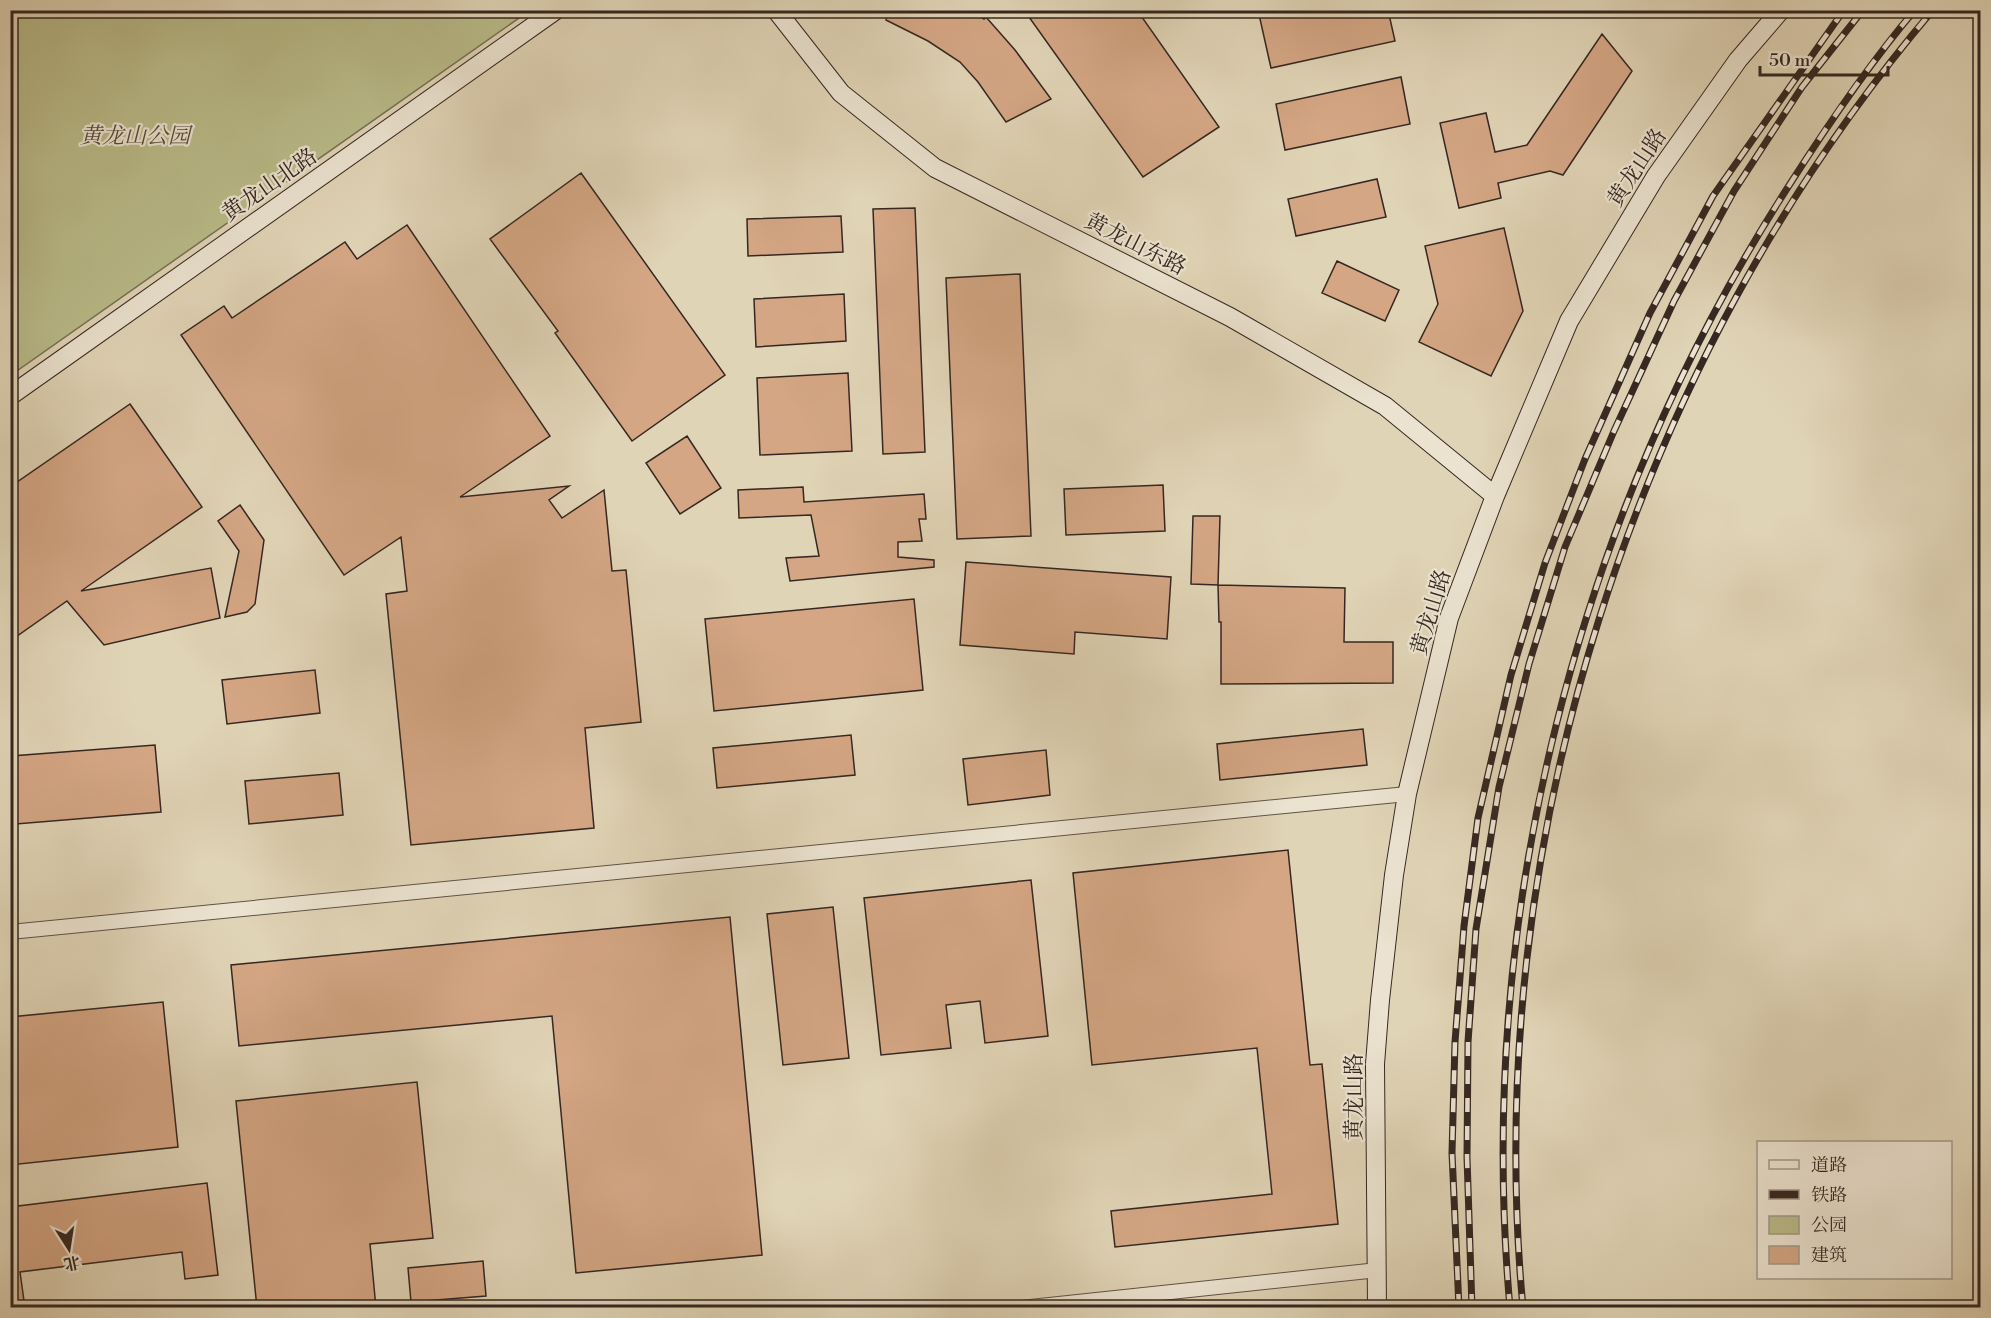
<svg xmlns="http://www.w3.org/2000/svg" width="1991" height="1318" font-family="'Libre Bodoni','Noto Serif SC',serif">
<rect width="100%" height="100%" fill="#e0d4b6"/>
<filter id="stains"><feTurbulence type="fractalNoise" baseFrequency=".00333" numOctaves="4"/><feColorMatrix values="0 0 0 0 .2 0 0 0 0 .09 0 0 0 0 .02 0 0 0 .5 -.17"/></filter>
<radialGradient id="worn" r=".72"><stop offset=".6" stop-color="#630" stop-opacity="0"/><stop offset="1" stop-color="#630" stop-opacity=".3"/></radialGradient>
<path fill="#b9bb89" stroke="#777156" stroke-width="1.5" d="M11,10H529V11L11,375Z"/>
<path fill="#d4a684" stroke="#352722" stroke-width="1.5" d="M889,10H969L984,19L986,17L1015,50L1051,99L1006,122L978,82L960,62L928,41L886,20Z
M1024,10H1137L1219,127L1143,177Z
M1258,10H1388L1395,41L1271,68Z
M1602,34L1632,71L1563,175L1550,171L1498,183L1501,198L1459,208L1440,123L1486,113L1495,152L1527,145Z
M1401,77L1410,124L1285,150L1276,104Z
M581,173L725,375L632,441L555,333L558,331L490,239Z
M1377,179L1386,217L1296,236L1288,199Z
M915,208L925,452L883,454L873,209Z
M841,216L843,252L748,256L747,219Z
M407,225L550,436L460,497L569,486L549,500L562,518L604,490L612,571L626,570L641,722L585,728L594,828L411,845L386,594L407,591L401,537L344,575L181,335L224,306L232,318L345,242L357,259Z
M1504,228L1523,311L1491,376L1419,342L1438,304L1425,246Z
M1337,261L1399,290L1385,321L1322,293Z
M1020,274L1031,536L957,539L946,278Z
M844,294L846,341L756,347L754,299Z
M848,373L852,451L760,455L757,378Z
M130,404L202,507L81,591L211,568L220,618L104,645L67,601L10,641V487Z
M687,436L721,488L680,514L646,463Z
M1163,485L1165,531L1066,535L1064,489Z
M803,487L804,502L924,494L926,519H919L922,541L898,542V557L934,560V567L790,581L786,558L819,556L811,515L739,518L738,490Z
M240,505L264,540L255,604L247,612L225,617L239,551L218,521Z
M1193,516H1220L1218,585L1191,584Z
M966,562L1171,577L1167,639L1075,632L1074,654L960,645Z
M1218,585L1345,588L1344,642H1393V683L1221,684V622H1219Z
M914,599L923,690L714,711L705,619Z
M315,670L320,713L227,724L222,680Z
M1363,729L1367,765L1220,780L1217,744Z
M851,735L855,775L717,788L713,748Z
M155,745L161,812L16,824L11,756Z
M1046,750L1050,795L968,805L963,759Z
M339,773L343,815L249,824L245,781Z
M1288,850L1310,1065L1322,1064L1338,1224L1115,1247L1111,1211L1272,1194L1257,1048L1092,1065L1073,873Z
M1031,880L1048,1036L985,1043L980,1001L946,1005L951,1048L881,1055L864,898Z
M833,907L849,1058L783,1065L767,914Z
M730,917L762,1255L576,1273L552,1016L239,1046L231,965Z
M163,1002L178,1147L10,1165V1017Z
M417,1082L433,1238L370,1244L376,1308H257L236,1101Z
M207,1183L218,1275L185,1279L182,1252L20,1272L25,1308H10V1207Z
M483,1261L486,1296L411,1302L408,1268Z"/>
<g fill="none" stroke-linecap="round" stroke-linejoin="round">
<defs>
<path id="street" d="M10,932L1407,794
M1021,1308L1378,1270"/>
<path id="secondary" d="M776,10L841,93L935,168L1230,317L1385,406L1495,496
M10,396L556,10
M1377,1308L1375,1064L1380,1000L1394,875L1407,794L1449,618L1495,496L1569,321L1656,176L1738,60L1781,10"/>
</defs>
<use href="#street" stroke="#605247" stroke-width="16"/>
<use href="#secondary" stroke="#352722" stroke-width="20"/>
<use href="#street" stroke="#ebe3d0" stroke-width="14"/>
<use href="#secondary" stroke="#ebe3d0" stroke-width="18"/>
<defs>
<path id="rail" d="M1459,1308L1452,1153L1455,1042L1464,926L1478,818L1511,675L1545,563L1585,459L1650,313L1713,196L1844,10
M1472,1308L1467,1157L1468,1042L1476,929L1499,787L1529,664L1565,547L1614,431L1674,301L1734,191L1802,87L1863,10
M1510,1308C1475,916 1576,517 1788,187C1827,126 1868,65 1915,10
M1523,1308C1480,846 1633,363 1933,10"/>
</defs>
<use href="#rail" stroke="#352722" stroke-width="7"/>
<use href="#rail" stroke="#ebe3d0" stroke-width="4.5" stroke-dasharray="14" stroke-linecap="butt"/>
</g>
<g text-anchor="middle" stroke-width="4.5" stroke-linejoin="round" paint-order="stroke">
<g font-size="22" font-style="italic" fill="#564c3c" stroke="#ebe3d0">
<text x="135" y="143">黄龙山公园</text>
</g>
<g font-size="22" fill="#352722" stroke="#ebe3d0">
<text transform="translate(1636 167) rotate(-57)" y="8">黄龙山路</text>
<text transform="translate(269 184) rotate(-35)" y="8">黄龙山北路</text>
<text transform="translate(1136 243) rotate(27)" y="8">黄龙山东路</text>
<text transform="translate(1430 612) rotate(-73)" y="8">黄龙山路</text>
<text transform="translate(1353 1097) rotate(-90)" y="8">黄龙山路</text>
</g>
</g>
<rect width="1991" height="1318" fill="none" stroke="#e0d4b6" stroke-width="36"/>
<rect x="12" y="12" width="1967" height="1294" fill="none" stroke="#352722" stroke-width="3"/>
<rect x="18" y="18" width="1955" height="1282" fill="none" stroke="#352722" stroke-width="1.5"/>
<rect x="1757" y="1141" width="195" height="138" fill="#ebe3d0" stroke="#a2988a" stroke-width="1.5"/>
<rect x="1769" y="1160" width="30" height="9" fill="#ebe3d0" stroke="#a2988a" stroke-width="1.5"/>
<text x="1811" y="1171" font-size="18" fill="#352722">道路</text>
<rect x="1769" y="1190" width="30" height="9" fill="#352722" stroke="#a2988a" stroke-width="1.5"/>
<text x="1811" y="1201" font-size="18" fill="#352722">铁路</text>
<rect x="1769" y="1216" width="30" height="18" fill="#b9bb89" stroke="#a2988a" stroke-width="1.5"/>
<text x="1811" y="1231" font-size="18" fill="#352722">公园</text>
<rect x="1769" y="1246" width="30" height="18" fill="#d4a684" stroke="#a2988a" stroke-width="1.5"/>
<text x="1811" y="1261" font-size="18" fill="#352722">建筑</text>
<g transform="translate(69 1249) rotate(168)" stroke="#ebe3d0" stroke-width="4.5" paint-order="stroke">
<path d="M0-4.5L10 22L0 15L-10 22Z" fill="#352722"/>
<text y="-9" font-size="16" font-weight="bold" text-anchor="middle" fill="#352722">北</text>
</g>
<path d="M1760 66v9h128v-9" fill="none" stroke="#352722" stroke-width="3"/>
<text x="1769" y="66" font-size="18" fill="#352722" stroke="#ebe3d0" stroke-width="4.5" paint-order="stroke">50 m</text>
<rect width="100%" height="100%" filter="url(#stains)"/>
<rect width="100%" height="100%" fill="url(#worn)"/>
</svg>
